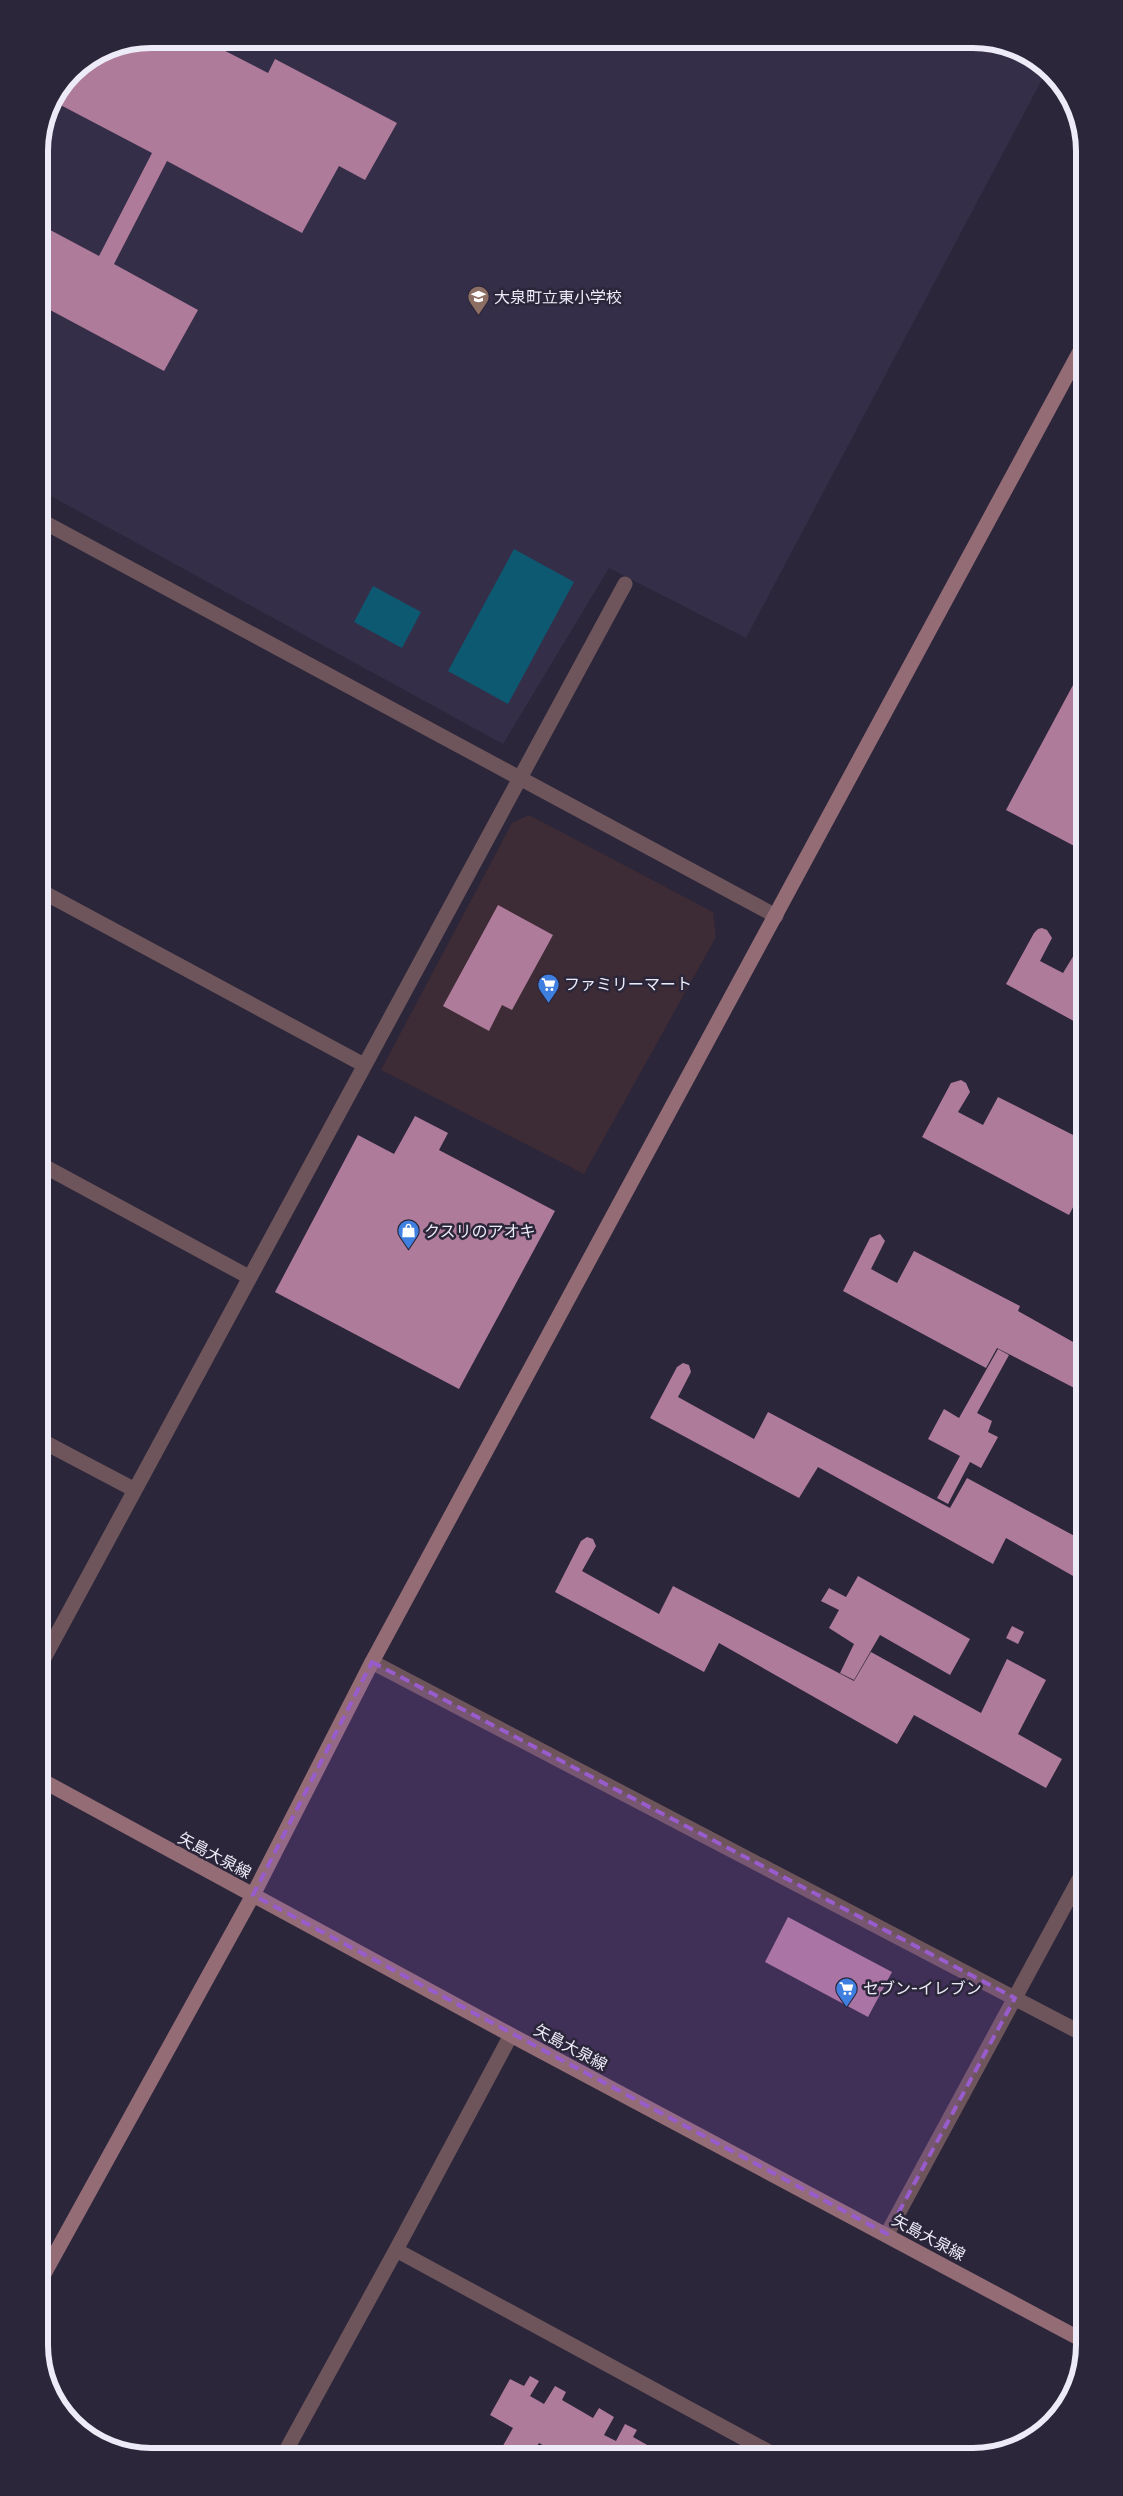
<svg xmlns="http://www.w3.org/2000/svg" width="1123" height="2496" font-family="Cabin,'Noto Sans JP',sans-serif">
<rect width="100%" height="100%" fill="#2b263a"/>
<path fill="#3d2b35" d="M529,815L713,912L716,937L584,1174L381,1070L512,823Z"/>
<path fill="#352e48" d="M150,39H980L1040,62L1047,70L746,638L609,568L503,744L40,490L39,143L50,101L72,71L108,47Z"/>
<path fill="#0d5971" d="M514,549L574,582L508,704L448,671Z
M373,586L421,612L402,648L354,622Z"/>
<path fill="#af7b9b" d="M150,39H202L268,73L275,59L397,123L365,180L339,166L302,233L167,161L114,264L198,310L164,371L39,304V224L99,256L152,153L51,100L72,71L108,47L117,45L129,52L135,42Z
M1080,672V849L1006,810Z
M498,905L553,935L512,1010L502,1005L489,1031L443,1006Z
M1042,928L1047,930L1052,938L1040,961L1063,973L1080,945L1081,1025L1006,984L1034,933L1038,929Z
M961,1080L966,1083L970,1092L958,1112L983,1125L998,1097L1081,1139V1192L1069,1215L922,1137L951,1083Z
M415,1116L448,1133L439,1150L555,1211L459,1389L275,1292L358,1135L394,1154Z
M880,1234L885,1241L871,1269L897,1283L914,1251L1020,1306L1018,1311L1082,1347V1392L997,1348L986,1368L843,1291L870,1238Z
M998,1349L1009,1355L977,1413L992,1421L988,1432L998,1437L981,1468L970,1462L948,1504L937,1498L960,1456L928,1439L944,1409L959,1418Z
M683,1363L689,1365L691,1372L678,1397L754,1439L768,1412L950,1508L967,1478L1082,1540V1581L1006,1538L993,1564L818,1467L799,1498L650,1418L677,1367Z
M587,1537L593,1539L596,1546L582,1571L659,1614L673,1586L854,1681L871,1652L981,1713L1007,1659L1046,1680L1018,1734L1062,1759L1046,1788L914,1715L897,1744L719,1643L704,1672L555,1592L581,1541Z
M858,1576L970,1639L950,1675L880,1635L854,1680L840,1673L854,1644L829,1628L839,1610L821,1601L829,1588L846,1597Z
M1012,1626L1024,1632L1018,1644L1006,1638Z
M788,1917L892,1972L868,2017L765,1962Z
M530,2376L539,2381L530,2396L544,2404L555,2386L566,2392L562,2400L593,2418L599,2408L614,2417L604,2435L616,2441L625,2424L637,2430L633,2437L649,2446L645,2454H559L539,2443L532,2454L507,2455L500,2451L513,2428L490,2415L510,2379L524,2386Z"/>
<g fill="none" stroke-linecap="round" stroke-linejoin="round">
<path stroke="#6e555b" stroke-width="15" d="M40,520L776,916
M41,891L364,1065
M42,1165L249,1277
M42,1441L135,1490
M43,1660L625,584
M372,1662L1083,2034
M511,2035L396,2250L771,2453
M887,2234L1083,1872
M283,2456L396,2250"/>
<path stroke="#946c76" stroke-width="15" d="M43,1781L511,2035L1084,2341
M44,2274L253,1895L372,1662L1079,353"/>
</g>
<path fill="#985ccd" fill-opacity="0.2" stroke="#985ccd" stroke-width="4" stroke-dasharray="10 6" stroke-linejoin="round" d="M372,1662L1015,1998L887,2234L253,1895Z"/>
<defs>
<symbol id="school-pin" viewBox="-11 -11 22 30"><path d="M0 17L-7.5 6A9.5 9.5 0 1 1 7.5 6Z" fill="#8d6e63" stroke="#2b263a"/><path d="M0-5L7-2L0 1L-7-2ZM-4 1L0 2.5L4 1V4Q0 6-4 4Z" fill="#fff"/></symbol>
<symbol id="supermarket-pin" viewBox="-11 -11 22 30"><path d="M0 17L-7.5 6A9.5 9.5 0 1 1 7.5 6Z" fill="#3f7fe0" stroke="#2b263a"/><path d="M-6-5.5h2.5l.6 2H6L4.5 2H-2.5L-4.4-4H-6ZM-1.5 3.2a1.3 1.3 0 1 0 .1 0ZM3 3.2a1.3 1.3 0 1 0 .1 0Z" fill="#fff"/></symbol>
<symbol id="shop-pin" viewBox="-11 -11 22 30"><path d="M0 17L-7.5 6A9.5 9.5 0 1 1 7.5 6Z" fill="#3f7fe0" stroke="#2b263a"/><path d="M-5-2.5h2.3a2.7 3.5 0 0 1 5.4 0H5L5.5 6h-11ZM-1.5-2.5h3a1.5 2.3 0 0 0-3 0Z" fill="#fff"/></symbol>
</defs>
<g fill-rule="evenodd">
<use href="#school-pin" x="466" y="284" width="25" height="34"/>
<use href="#supermarket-pin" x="536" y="972" width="25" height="34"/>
<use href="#shop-pin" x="396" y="1218" width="25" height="34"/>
<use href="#supermarket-pin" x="834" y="1976" width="25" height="34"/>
</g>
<g text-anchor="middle" stroke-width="5" stroke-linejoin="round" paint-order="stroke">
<g font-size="16" fill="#edebf8" stroke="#2b263a" text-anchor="start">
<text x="494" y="303">大泉町立東小学校</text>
<text x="564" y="990">ファミリーマート</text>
<text x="424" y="1237">クスリのアオキ</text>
<text x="863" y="1994">セブン-イレブン</text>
</g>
<g font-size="16" fill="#edebf8" stroke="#2b263a">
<text transform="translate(215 1855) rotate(28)" y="6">矢島大泉線</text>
<text transform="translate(571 2047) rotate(28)" y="6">矢島大泉線</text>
<text transform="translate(929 2237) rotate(28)" y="6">矢島大泉線</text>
</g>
</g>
<path d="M0 0H1123V2496H0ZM151 48H973A103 103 0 0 1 1076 151V2345A103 103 0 0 1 973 2448H151A103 103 0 0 1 48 2345V151A103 103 0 0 1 151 48Z" fill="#2b263a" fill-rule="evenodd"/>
<path fill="none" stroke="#edebf8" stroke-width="6" d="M151 48H973A103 103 0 0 1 1076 151V2345A103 103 0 0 1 973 2448H151A103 103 0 0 1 48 2345V151A103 103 0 0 1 151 48Z"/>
</svg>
